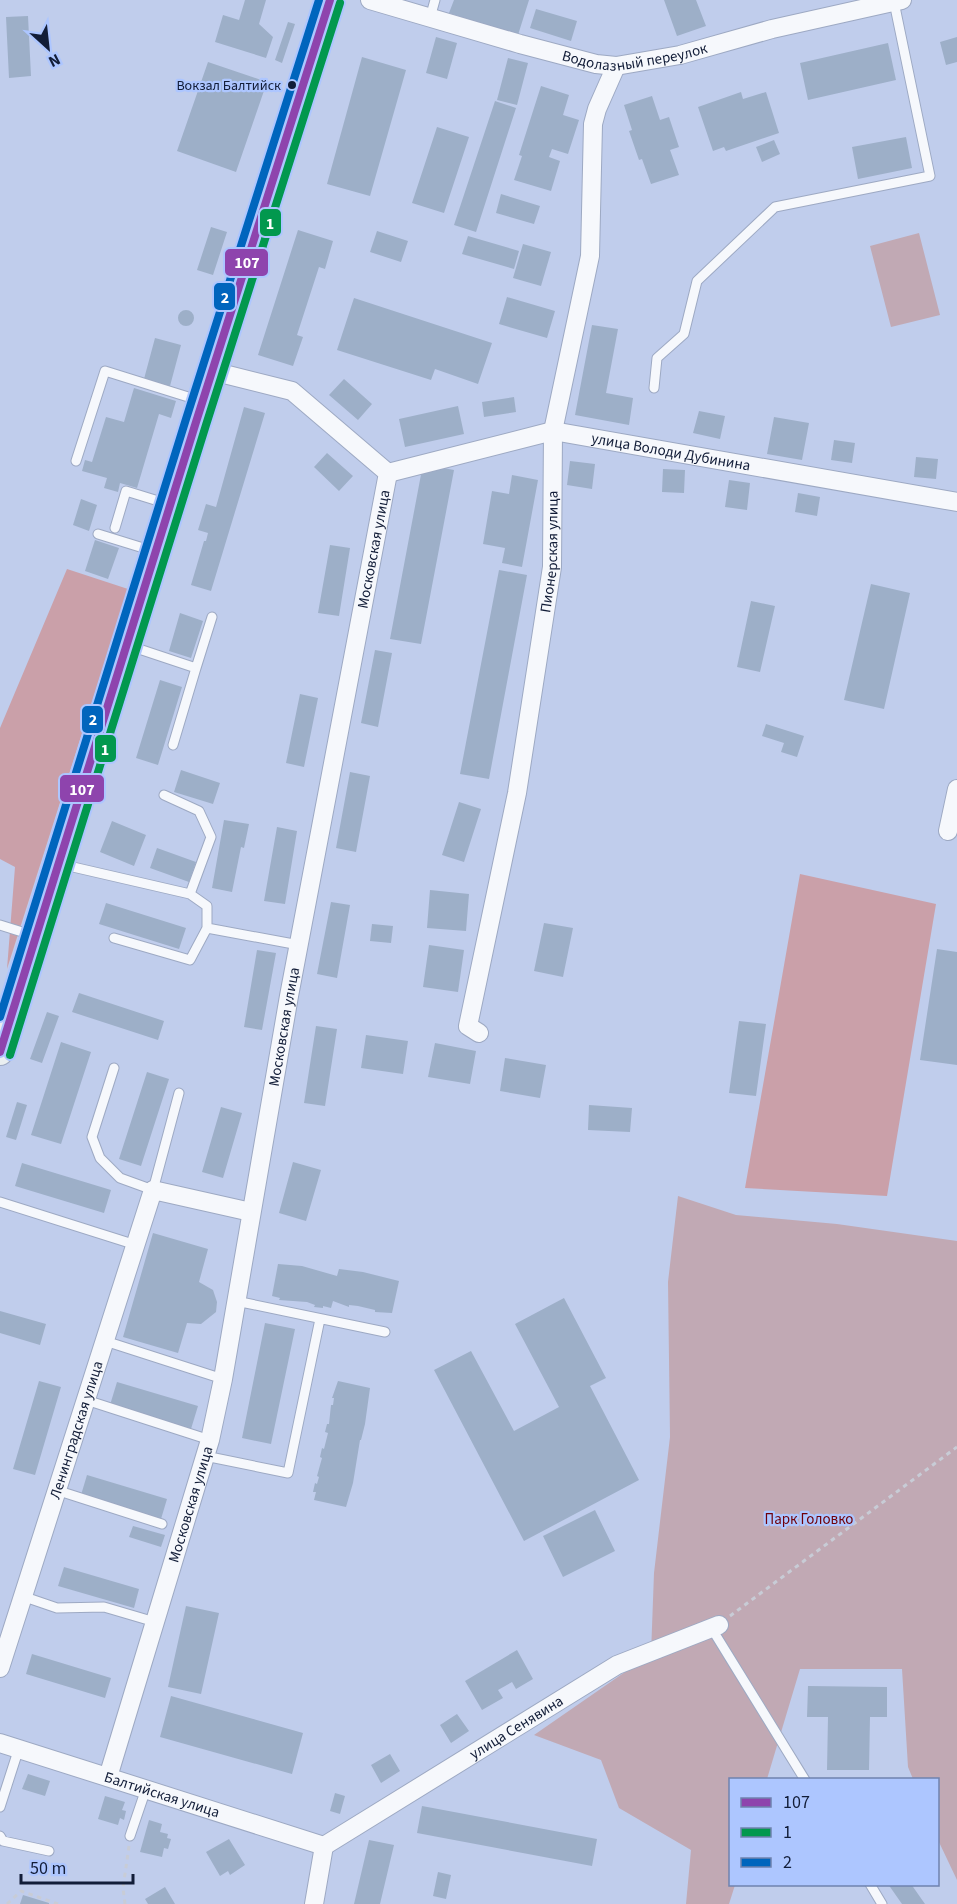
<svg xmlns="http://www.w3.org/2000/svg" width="957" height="1904" font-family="'Source Sans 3',sans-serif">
<rect width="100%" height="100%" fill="#c0cdec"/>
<path fill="#c1a9b4" d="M919,233L940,315L891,327L870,246Z
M678,1196L736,1215L837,1224L957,1241V1880L938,1840V1780L913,1779L908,1767L902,1669H800L767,1779L730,1780V1884L735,1885L729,1904H686L691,1850L619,1808L601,1760L534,1735L651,1654L654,1573L670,1437L668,1282Z"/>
<path fill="#caa0a9" d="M67,569L128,589L7,969L15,867L0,859V728Z
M800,874L936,904L887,1196L745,1188Z"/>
<path fill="#9dafc8" d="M245,0H266L259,24L273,37L266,58L215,42L223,15L239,20Z
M454,0H529L518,35L449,13Z
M664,0H696L706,26L677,36Z
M536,9L577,21L571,41L530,28Z
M28,16L31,76L9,78L6,17Z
M288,22L295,24L282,63L275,60Z
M436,37L457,43L447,79L426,73Z
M957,37V62L946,65L940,42Z
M888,43L896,80L808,100L800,63Z
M362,57L406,70L370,196L327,184Z
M508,58L528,63L517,105L497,100Z
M208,62L267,82L236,172L177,151Z
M541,86L569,95L563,115L579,120L568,154L552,149L549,157L560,161L551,191L514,180L522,156L519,155Z
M741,92L743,99L766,92L779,133L726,151L724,147L713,151L698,107Z
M652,96L660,120L669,117L679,147L670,150L679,175L651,184L642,159L639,160L629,131L632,130L624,105Z
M495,101L516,108L476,232L454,225Z
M437,127L469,137L444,213L412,203Z
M906,137L912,168L858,179L852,147Z
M774,140L780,154L762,162L756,147Z
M501,194L540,206L534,224L496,213Z
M211,227L227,232L213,275L197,270Z
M298,230L333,241L325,269L319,267L297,335L303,337L293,366L258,355Z
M377,231L408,241L401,262L370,252Z
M468,236L519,251L514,269L462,254Z
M523,244L551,252L541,286L513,278Z
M507,297L555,311L547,338L499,324Z
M354,298L492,343L478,384L435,369L431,380L337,350Z
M178 318a8 8 0 1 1 16 0a8 8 0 1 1-16 0Z
M592,325L618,329L606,393L633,398L629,425L575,415Z
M155,338L181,345L170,386L144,379Z
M344,379L372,404L358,420L329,395Z
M134,388L176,401L171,418L159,414L137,488L120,483L118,492L104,488L107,478L82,471L85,460L92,462L106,417L124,422Z
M514,397L516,412L484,417L482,402Z
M458,406L464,434L405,447L399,419Z
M244,407L265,413L211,591L191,585L204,541H206L208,533L198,530L206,504L216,507Z
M699,411L725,416L720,439L693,433Z
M774,417L809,423L802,460L767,454Z
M834,440L855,443L852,463L831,460Z
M327,453L353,476L339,491L314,467Z
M916,457L938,459L936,479L914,477Z
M570,461L595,464L592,489L567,485Z
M423,464L454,470L421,644L390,639Z
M663,469L685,470L684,493L662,492Z
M512,475L538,480L522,567L502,563L505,548L483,544L492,491L509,494Z
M729,480L750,483L747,510L725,507Z
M798,493L820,497L817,516L795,512Z
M81,499L97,505L89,531L73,525Z
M95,540L119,548L108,579L85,571Z
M330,545L350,548L339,616L318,613Z
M499,570L527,575L489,779L460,774Z
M871,584L910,593L884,709L844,700Z
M751,601L775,606L760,672L737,667Z
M180,613L203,621L191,658L169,651Z
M375,650L392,653L378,727L361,723Z
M160,680L182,687L158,765L136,758Z
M300,694L318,698L304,767L286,763Z
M766,724L804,736L797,757L781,752L784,743L762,736Z
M181,770L220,783L213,804L174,792Z
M350,772L370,776L356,852L336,848Z
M459,802L481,809L464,862L442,855Z
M224,820L249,824L244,848L241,847L232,892L212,888Z
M112,821L146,835L134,866L100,852Z
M277,827L297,831L285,904L264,901Z
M157,848L196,862L189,882L150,868Z
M430,890L469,894L466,931L427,928Z
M331,902L350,905L337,978L317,974Z
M106,903L186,928L179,949L99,924Z
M544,923L573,928L563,977L534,971Z
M372,924L393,926L391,943L370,941Z
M429,945L464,950L458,992L423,987Z
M937,949L957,952V1065L920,1060Z
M257,950L276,953L262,1030L244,1027Z
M79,993L164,1021L158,1040L72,1012Z
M47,1012L59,1016L42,1063L30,1059Z
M739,1021L766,1024L756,1096L729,1093Z
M316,1026L337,1029L325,1106L304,1103Z
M366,1035L408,1041L403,1074L361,1068Z
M61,1042L91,1052L61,1144L31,1135Z
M435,1043L476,1051L470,1084L428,1077Z
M505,1058L546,1065L540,1098L500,1091Z
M147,1072L169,1079L141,1166L119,1159Z
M17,1102L27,1105L16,1140L6,1137Z
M589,1105L632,1108L630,1132L588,1130Z
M221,1107L242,1113L223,1178L202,1172Z
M293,1162L321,1170L306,1221L279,1213Z
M22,1163L111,1190L104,1213L15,1186Z
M153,1233L208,1249L199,1282L213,1290L217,1302L216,1312L201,1324L187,1323L178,1353L123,1337Z
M278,1264L302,1266L337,1276L339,1269L363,1272L399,1281L392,1313L375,1312V1310L358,1306L349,1305V1307L333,1301L331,1308L323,1306V1308L314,1307L315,1305L307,1302L279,1300L280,1298L272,1296Z
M564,1298L606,1378L590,1386L639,1480L524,1541L434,1370L471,1351L514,1431L559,1407L515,1324Z
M0,1311L46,1324L40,1345L0,1333Z
M265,1323L295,1329L271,1444L242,1438Z
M39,1381L61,1387L35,1475L13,1469Z
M338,1381L370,1388L365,1424L361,1440H360L353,1483L346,1507L314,1500L316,1492H313L315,1483L317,1484L319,1477L317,1476L322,1458L320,1457L322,1448L324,1449L328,1433L325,1432L327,1424H329L331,1405H333L334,1398H332Z
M117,1382L198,1406L191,1429L110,1405Z
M87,1475L167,1499L161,1519L81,1495Z
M595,1510L615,1551L563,1577L543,1536Z
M133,1526L165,1535L161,1547L129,1537Z
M64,1567L139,1589L134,1608L58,1586Z
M186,1606L219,1613L201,1694L168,1687Z
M517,1650L533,1679L516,1689L512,1682L498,1690L503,1698L482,1710L465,1681Z
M32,1654L111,1678L105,1698L26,1674Z
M808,1686L887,1687V1717H870L869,1770H827L828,1717H807Z
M171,1696L303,1733L292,1774L160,1737Z
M457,1714L469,1731L451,1743L440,1725Z
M390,1754L400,1771L381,1783L371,1765Z
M28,1774L50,1781L45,1796L22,1789Z
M335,1793L345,1796L340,1814L330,1811Z
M105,1796L125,1802L122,1810L126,1811L124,1820L120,1818L118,1825L98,1819Z
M422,1806L597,1839L592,1866L417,1833Z
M149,1820L162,1824L160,1832L168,1834L167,1838L171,1839L168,1849L164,1848L162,1857L140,1852Z
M229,1839L245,1865L230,1875L228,1871L220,1876L206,1852Z
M369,1840L394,1845L380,1904H354Z
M438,1872L451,1875L446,1899L433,1896Z
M888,1884H911L925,1904H902Z
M165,1887L175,1904H148L145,1899Z
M23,1895L49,1903V1904H20Z"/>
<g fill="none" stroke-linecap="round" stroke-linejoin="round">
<defs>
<path id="service" d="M430,18L435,0
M654,388L657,358L684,334L697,281L775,207L930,176L894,2
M76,461L105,371L201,401
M115,528L126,491L168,504
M98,534L153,551
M130,646L196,668L173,745
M196,668L212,617
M164,795L199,811L211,837L190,894
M60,864L190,894L207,906V928
M0,925L35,936
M114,938L190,960L207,928L299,945
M114,1068L92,1137L100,1158L120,1178L153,1190L179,1093
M0,1202L136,1245
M236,1301L385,1332
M105,1341L223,1379
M86,1400L210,1440
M205,1456L288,1473L320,1319
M56,1490L162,1524
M22,1596L57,1608L104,1607L155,1622
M712,1629L805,1780
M0,1807L19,1748
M0,1836L3,1841L49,1851
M130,1836L146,1789
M870,1884L882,1904"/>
<g id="minor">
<path id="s1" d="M370,0L520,44L596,64L616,66L680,55L772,29L902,0"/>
<path id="s2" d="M388,473L553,431L957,502"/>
<path d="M948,831L957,789"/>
<path id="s3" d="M479,1033L468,1026L517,793L552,567L553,431L590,256L593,124L597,109L616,66"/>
<path id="s4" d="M0,1668L153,1190L251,1212"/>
<path id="s5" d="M0,1743L324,1846"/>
<path id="s6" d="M108,1777L210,1440L223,1379L289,996L388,473L292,391L212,371"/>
<path id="s7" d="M324,1846L617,1665L719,1625"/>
<path d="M314,1904L324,1846"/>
</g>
<path id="secondary" d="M0,1052L196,422L330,0"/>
</defs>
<use href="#service" stroke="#9da9c3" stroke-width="11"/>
<use href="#minor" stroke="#9da9c3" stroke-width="20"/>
<use href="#secondary" stroke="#9da9c3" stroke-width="28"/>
<path stroke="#c8ccd6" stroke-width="3" stroke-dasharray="4.5 4.5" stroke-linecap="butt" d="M730,1616L957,1447
M7,1904L21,1891L58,1904
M125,1904L123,1888L129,1846"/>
<use href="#service" stroke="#f6f8fc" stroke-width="9"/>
<use href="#minor" stroke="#f6f8fc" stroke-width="18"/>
<use href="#secondary" stroke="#eaeff1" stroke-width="26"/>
<defs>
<path id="bus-1" d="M0,1052L196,422L330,0"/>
<path id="bus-2" d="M10,1055L206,425L340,3"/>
<path id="bus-3" d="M0,1017L186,419L319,0"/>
</defs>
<use href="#bus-1" stroke="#adc6ff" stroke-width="12"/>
<use href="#bus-2" stroke="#adc6ff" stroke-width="12"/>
<use href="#bus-3" stroke="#adc6ff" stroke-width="12"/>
<use href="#bus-1" stroke="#8e44ad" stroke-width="8"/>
<use href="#bus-2" stroke="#02984e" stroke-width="8"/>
<use href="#bus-3" stroke="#0065bd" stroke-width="8"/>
</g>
<circle fill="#121d38" stroke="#adc6ff" stroke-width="2" cx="292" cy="85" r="5"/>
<g text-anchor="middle" stroke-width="4.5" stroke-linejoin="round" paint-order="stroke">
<g font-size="14" fill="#121d38" stroke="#adc6ff" text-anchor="end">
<text x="281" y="90">Вокзал Балтийск</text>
</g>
<g font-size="15" fill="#121d38" stroke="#adc6ff">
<text dy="5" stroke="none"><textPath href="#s1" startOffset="274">Водолазный переулок</textPath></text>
<text dy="5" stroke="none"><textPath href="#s2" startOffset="290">улица Володи Дубинина</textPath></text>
<text dy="5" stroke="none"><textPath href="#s6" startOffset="1258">Московская улица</textPath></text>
<text dy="5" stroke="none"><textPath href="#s3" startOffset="495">Пионерская улица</textPath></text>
<text dy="5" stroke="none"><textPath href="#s6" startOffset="772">Московская улица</textPath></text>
<text dy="5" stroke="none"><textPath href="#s4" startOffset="250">Ленинградская улица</textPath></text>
<text dy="5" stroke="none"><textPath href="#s6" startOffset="285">Московская улица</textPath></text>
<text dy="5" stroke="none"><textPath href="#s7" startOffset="226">улица Сенявина</textPath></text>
<text dy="5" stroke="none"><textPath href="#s5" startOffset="170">Балтийская улица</textPath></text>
</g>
<g font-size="15" fill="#6f0009" stroke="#adc6ff">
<text x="809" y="1524">Парк Головко</text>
</g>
</g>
<g stroke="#adc6ff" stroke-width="2">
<rect x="259" y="208" width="23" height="29" rx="6" fill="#02984e"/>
<rect x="224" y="248" width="45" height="29" rx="6" fill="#8e44ad"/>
<rect x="213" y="282" width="23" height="29" rx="6" fill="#0065bd"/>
<rect x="81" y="705" width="23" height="29" rx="6" fill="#0065bd"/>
<rect x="94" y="734" width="23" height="29" rx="6" fill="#02984e"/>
<rect x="59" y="774" width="46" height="29" rx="6" fill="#8e44ad"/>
</g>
<g font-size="16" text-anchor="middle" font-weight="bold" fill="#fff">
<text x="270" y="229">1</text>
<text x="247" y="268">107</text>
<text x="225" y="303">2</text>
<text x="93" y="725">2</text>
<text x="105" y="755">1</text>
<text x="82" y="795">107</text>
</g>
<rect x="729" y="1778" width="210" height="108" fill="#adc6ff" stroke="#6f82af" stroke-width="1.5"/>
<rect x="741" y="1798" width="30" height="9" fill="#8e44ad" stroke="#6f82af" stroke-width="1.5"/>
<text x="783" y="1808" font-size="18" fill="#121d38">107</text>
<rect x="741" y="1828" width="30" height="9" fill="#02984e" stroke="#6f82af" stroke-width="1.5"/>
<text x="783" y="1838" font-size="18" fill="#121d38">1</text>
<rect x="741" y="1858" width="30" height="9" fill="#0065bd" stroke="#6f82af" stroke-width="1.5"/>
<text x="783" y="1868" font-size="18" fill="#121d38">2</text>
<g transform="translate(48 48) rotate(153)" stroke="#adc6ff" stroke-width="4.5" paint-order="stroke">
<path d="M0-4.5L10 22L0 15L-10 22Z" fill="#121d38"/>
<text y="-9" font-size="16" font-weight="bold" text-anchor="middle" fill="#121d38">N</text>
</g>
<path d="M21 1874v9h112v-9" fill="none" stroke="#121d38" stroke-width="3"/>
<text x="30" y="1874" font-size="18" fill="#121d38" stroke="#adc6ff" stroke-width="4.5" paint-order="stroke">50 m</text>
</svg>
